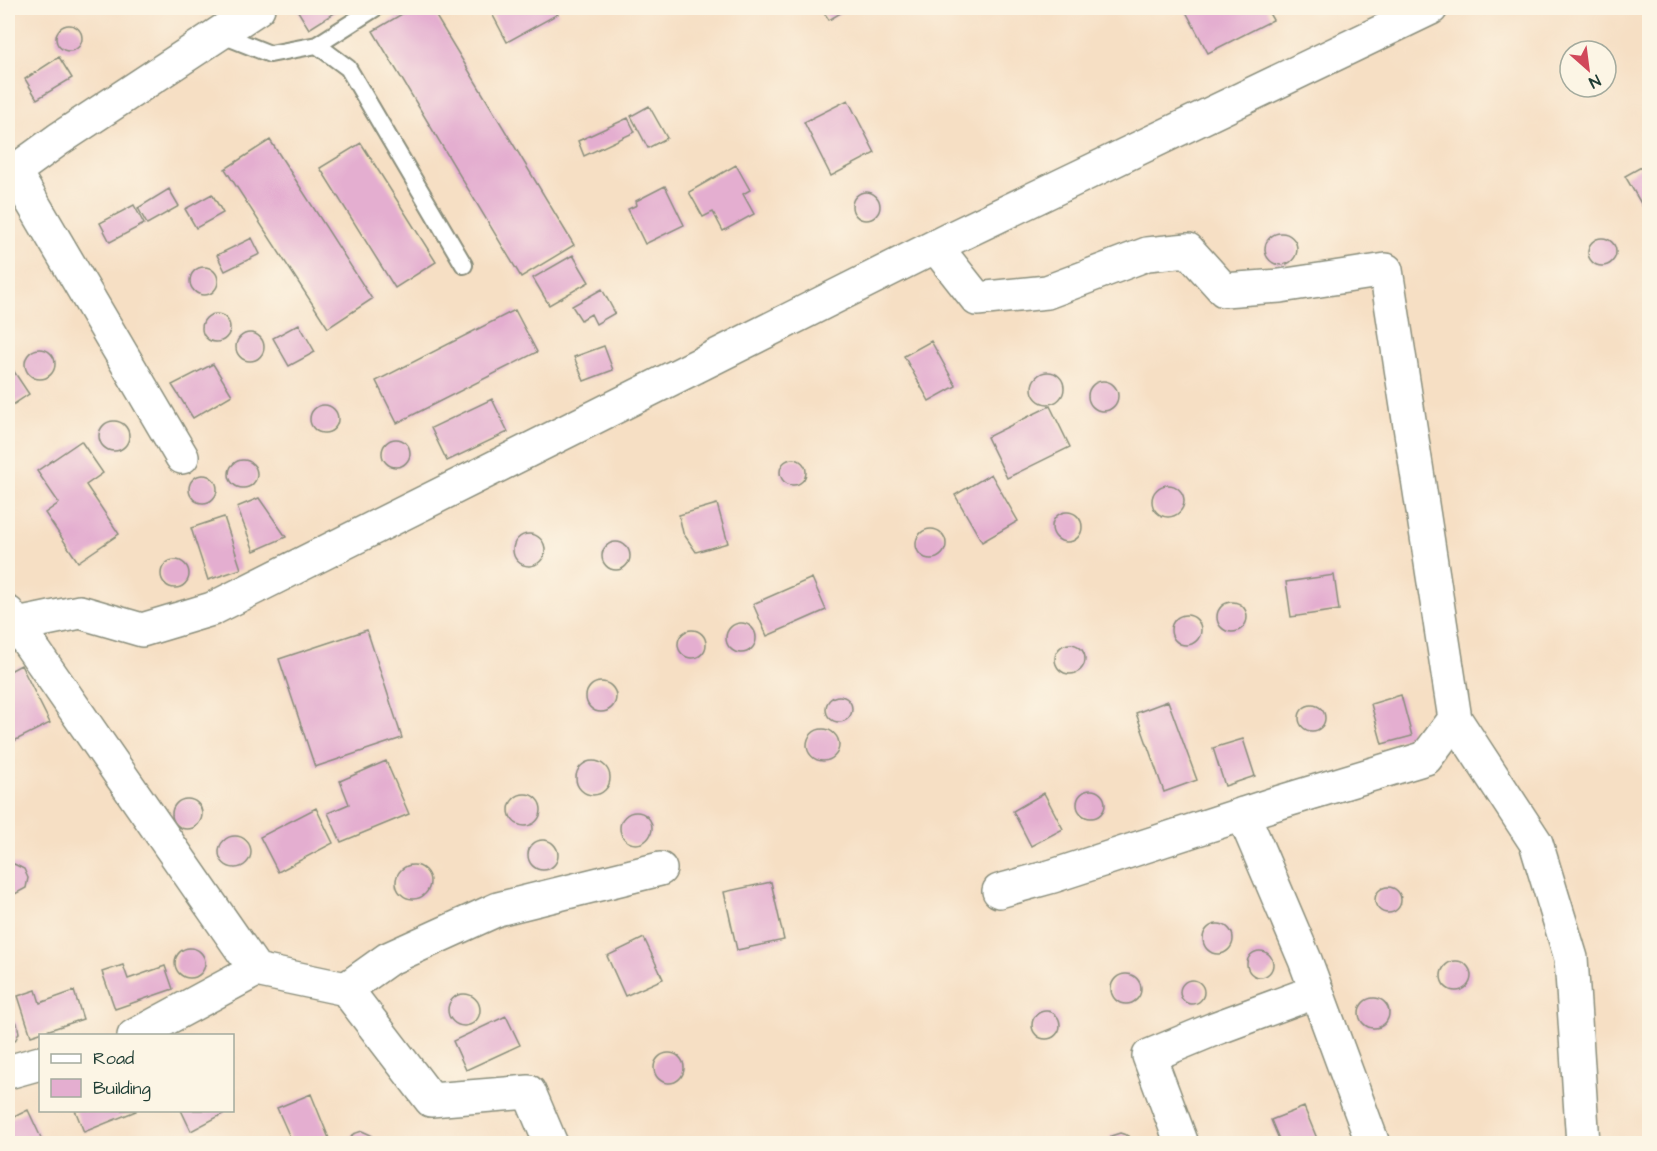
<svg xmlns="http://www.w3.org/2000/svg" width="1657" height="1151" font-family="'Architects Daughter',sans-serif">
<rect width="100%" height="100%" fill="#fcf5e5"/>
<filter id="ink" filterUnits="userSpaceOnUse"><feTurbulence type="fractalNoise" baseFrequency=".0167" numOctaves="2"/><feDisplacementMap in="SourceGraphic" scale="12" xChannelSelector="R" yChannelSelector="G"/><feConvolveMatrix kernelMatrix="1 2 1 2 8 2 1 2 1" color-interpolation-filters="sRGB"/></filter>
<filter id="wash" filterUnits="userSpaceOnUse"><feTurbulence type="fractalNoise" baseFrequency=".008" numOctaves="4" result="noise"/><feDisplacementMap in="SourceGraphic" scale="24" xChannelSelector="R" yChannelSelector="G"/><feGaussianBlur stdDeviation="1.35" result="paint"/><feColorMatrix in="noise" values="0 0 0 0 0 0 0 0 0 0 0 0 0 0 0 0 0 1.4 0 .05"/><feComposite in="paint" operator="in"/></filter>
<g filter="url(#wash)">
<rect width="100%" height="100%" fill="#f6dfc4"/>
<g id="blocks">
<path fill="#e4aed0" d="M296,8H337L339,10L309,29Z
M412,8H431L574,245L521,277L373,31Z
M489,8H555L558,14L507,42Z
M821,8H849L829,20Z
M1184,8H1266L1273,20L1208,53Z
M56 38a13 13 0 1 1 26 0a13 13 0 1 1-26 0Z
M59,57L72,78L37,99L25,79Z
M848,100L875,153L831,176L804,122Z
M649,106L667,138L648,148L631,116Z
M628,118L635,132L584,156L578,141Z
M270,140L372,299L328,328L225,169Z
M361,143L436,262L395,288L320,168Z
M736,165L750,190L743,194L754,214L723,231L713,212L703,217L689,192Z
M1643,166L1650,177V219L1625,176Z
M665,186L684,225L645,244L628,209L637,205L636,201Z
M169,189L179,206L147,224L138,208Z
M852 206a14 14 0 1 1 28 0a14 14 0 1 1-28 0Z
M212,194L223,213L196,228L185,209Z
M134,205L144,224L110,242L100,223Z
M1265 249a16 16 0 1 1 32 0a16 16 0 1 1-32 0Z
M252,238L260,254L225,271L217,255Z
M1588 252a14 14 0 1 1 28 0a14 14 0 1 1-28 0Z
M573,255L589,282L549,305L533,278Z
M190 281a14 14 0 1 1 28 0a14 14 0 1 1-28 0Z
M8,284L11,297L8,306Z
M602,289L615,313L596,324L591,314L581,320L572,306Z
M515,310L537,352L397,423L376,381Z
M202 328a14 14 0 1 1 28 0a14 14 0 1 1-28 0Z
M299,324L315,352L289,366L273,338Z
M236 347a14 14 0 1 1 28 0a14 14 0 1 1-28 0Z
M931,341L956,386L929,401L904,356Z
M604,346L613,370L584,381L574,357Z
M25 364a15 15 0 1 1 30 0a15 15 0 1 1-30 0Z
M9,364L29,394L8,408V365Z
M213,364L232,395L193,418L172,385Z
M1032 388a16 16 0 1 1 32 0a16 16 0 1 1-32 0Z
M1088 396a15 15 0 1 1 30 0a15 15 0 1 1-30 0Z
M492,399L508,432L447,461L431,428Z
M310 419a14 14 0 1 1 28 0a14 14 0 1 1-28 0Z
M1050,406L1070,447L1007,478L987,437Z
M99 436a15 15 0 1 1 30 0a15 15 0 1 1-30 0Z
M382 453a14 14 0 1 1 28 0a14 14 0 1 1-28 0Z
M81,441L103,473L86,485L119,534L78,562L45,513L59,503L37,471Z
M780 472a13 13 0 1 1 26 0a13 13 0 1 1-26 0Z
M229 474a14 14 0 1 1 28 0a14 14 0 1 1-28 0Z
M991,474L1018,521L982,542L955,495Z
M189 489a14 14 0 1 1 28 0a14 14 0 1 1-28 0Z
M1152 501a16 16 0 1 1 32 0a16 16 0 1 1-32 0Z
M259,498L286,537L254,551L237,507Z
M717,504L728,543L696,552L683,533L679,515Z
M1052 527a15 15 0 1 1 30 0a15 15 0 1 1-30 0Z
M224,517L241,569L208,580L191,528Z
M916 544a15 15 0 1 1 30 0a15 15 0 1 1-30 0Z
M513 550a16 16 0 1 1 32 0a16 16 0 1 1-32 0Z
M602 556a14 14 0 1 1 28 0a14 14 0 1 1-28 0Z
M161 574a14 14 0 1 1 28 0a14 14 0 1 1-28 0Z
M1334,575L1339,610L1291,617L1286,582Z
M812,578L826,610L767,636L753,604Z
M1217 617a15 15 0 1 1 30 0a15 15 0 1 1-30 0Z
M1171 630a15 15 0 1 1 30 0a15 15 0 1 1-30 0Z
M726 638a15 15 0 1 1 30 0a15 15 0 1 1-30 0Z
M367,630L402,738L315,767L279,659Z
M678 644a14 14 0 1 1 28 0a14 14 0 1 1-28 0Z
M1055 659a15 15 0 1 1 30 0a15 15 0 1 1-30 0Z
M21,665L50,723L8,744V672Z
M586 697a15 15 0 1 1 30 0a15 15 0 1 1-30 0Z
M1401,695L1412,736L1382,744L1371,704Z
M826 709a13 13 0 1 1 26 0a13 13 0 1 1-26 0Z
M1168,701L1197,780L1164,792L1136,713Z
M1299 718a13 13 0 1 1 26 0a13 13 0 1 1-26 0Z
M807 745a16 16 0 1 1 32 0a16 16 0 1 1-32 0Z
M1243,739L1255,776L1225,786L1213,748Z
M386,761L409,814L341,842L328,813L349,804L340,781Z
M576 778a17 17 0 1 1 34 0a17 17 0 1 1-34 0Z
M1077 804a14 14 0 1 1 28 0a14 14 0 1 1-28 0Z
M1044,793L1063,829L1031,846L1013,811Z
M509 810a16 16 0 1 1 32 0a16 16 0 1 1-32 0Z
M172 814a15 15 0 1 1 30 0a15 15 0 1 1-30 0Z
M316,808L333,843L278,872L260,837Z
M620 828a16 16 0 1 1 32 0a16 16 0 1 1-32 0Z
M219 852a16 16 0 1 1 32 0a16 16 0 1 1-32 0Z
M528 855a15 15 0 1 1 30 0a15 15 0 1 1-30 0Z
M14,864L24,869L28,878L26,888L13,895L8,894V865Z
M396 882a17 17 0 1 1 34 0a17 17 0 1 1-34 0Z
M771,882L784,940L737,950L724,892Z
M1375 900a13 13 0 1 1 26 0a13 13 0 1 1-26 0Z
M1203 939a15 15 0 1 1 30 0a15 15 0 1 1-30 0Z
M644,938L663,979L625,996L607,956Z
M175 963a15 15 0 1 1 30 0a15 15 0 1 1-30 0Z
M1247 964a13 13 0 1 1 26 0a13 13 0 1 1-26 0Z
M1441 976a15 15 0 1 1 30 0a15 15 0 1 1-30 0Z
M123,965L128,979L165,966L173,989L115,1009L102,972Z
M1111 989a15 15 0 1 1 30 0a15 15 0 1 1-30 0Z
M1180 992a12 12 0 1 1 24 0a12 12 0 1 1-24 0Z
M36,990L40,1003L74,991L83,1019L31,1036L18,996Z
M448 1010a16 16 0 1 1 32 0a16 16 0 1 1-32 0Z
M1359 1013a15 15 0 1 1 30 0a15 15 0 1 1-30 0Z
M1032 1025a14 14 0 1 1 28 0a14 14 0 1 1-28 0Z
M506,1016L520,1045L466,1070L453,1041Z
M8,1017L17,1023L19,1033L15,1041L8,1045Z
M654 1068a15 15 0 1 1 30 0a15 15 0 1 1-30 0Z
M311,1094L330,1141L324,1144H293L277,1108Z
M1304,1107L1318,1141L1312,1144H1281L1271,1120Z
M28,1110L43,1142L8,1144V1120Z
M75,1110H136V1111L84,1132Z
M181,1110H224L225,1113L191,1131Z
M362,1131L371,1135L376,1144H347L353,1134Z
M1120,1133L1129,1136L1134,1144H1106L1111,1136Z"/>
</g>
</g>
<g filter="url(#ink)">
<use href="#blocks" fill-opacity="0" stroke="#8a8e7c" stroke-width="1.5"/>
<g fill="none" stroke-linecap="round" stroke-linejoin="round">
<defs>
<path id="lane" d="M220,34L270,54L317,45L348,68L464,265
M317,45L375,8"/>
<path id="street" d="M14,171L182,457
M8,176L59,139L258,8
M936,247L977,299L1047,292L1147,254L1188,250L1224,290L1280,286L1386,270L1455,719L1426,758L1274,804L1053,876L999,891
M8,613L256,970L346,989L431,1100L529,1092L551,1144
M8,631L17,625L80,612L142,630L212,609L952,238L1431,8
M1455,719L1536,843L1571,958L1583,1144
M1243,814L1305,960L1373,1144
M346,989L388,959L498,909L660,869
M134,1036L256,970
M8,1072L40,1063
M1182,1144L1149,1056L1214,1029L1317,991"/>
</defs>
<use href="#lane" stroke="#8a8e7c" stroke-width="20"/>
<use href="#street" stroke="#8a8e7c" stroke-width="36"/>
<use href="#lane" stroke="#fff" stroke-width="16"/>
<use href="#street" stroke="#fff" stroke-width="33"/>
</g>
</g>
<rect width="1657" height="1151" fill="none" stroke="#fcf5e5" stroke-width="30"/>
<rect x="39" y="1034" width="195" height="78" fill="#fcf5e5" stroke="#a4ab9e" stroke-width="1.5"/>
<rect x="51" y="1054" width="30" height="9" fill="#ffffff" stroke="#a4ab9e" stroke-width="1.5"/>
<text x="93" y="1064" font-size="18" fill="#1f3d34">Road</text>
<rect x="51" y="1079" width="30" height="18" fill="#e4aed0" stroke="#a4ab9e" stroke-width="1.5"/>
<text x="93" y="1094" font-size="18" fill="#1f3d34">Building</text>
<g transform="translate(1588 69) rotate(152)"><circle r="28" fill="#fcf5e5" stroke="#a4ab9e" stroke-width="1.5"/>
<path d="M0-4.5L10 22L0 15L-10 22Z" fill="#d1495b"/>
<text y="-9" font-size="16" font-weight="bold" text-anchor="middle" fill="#1f3d34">N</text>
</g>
</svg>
